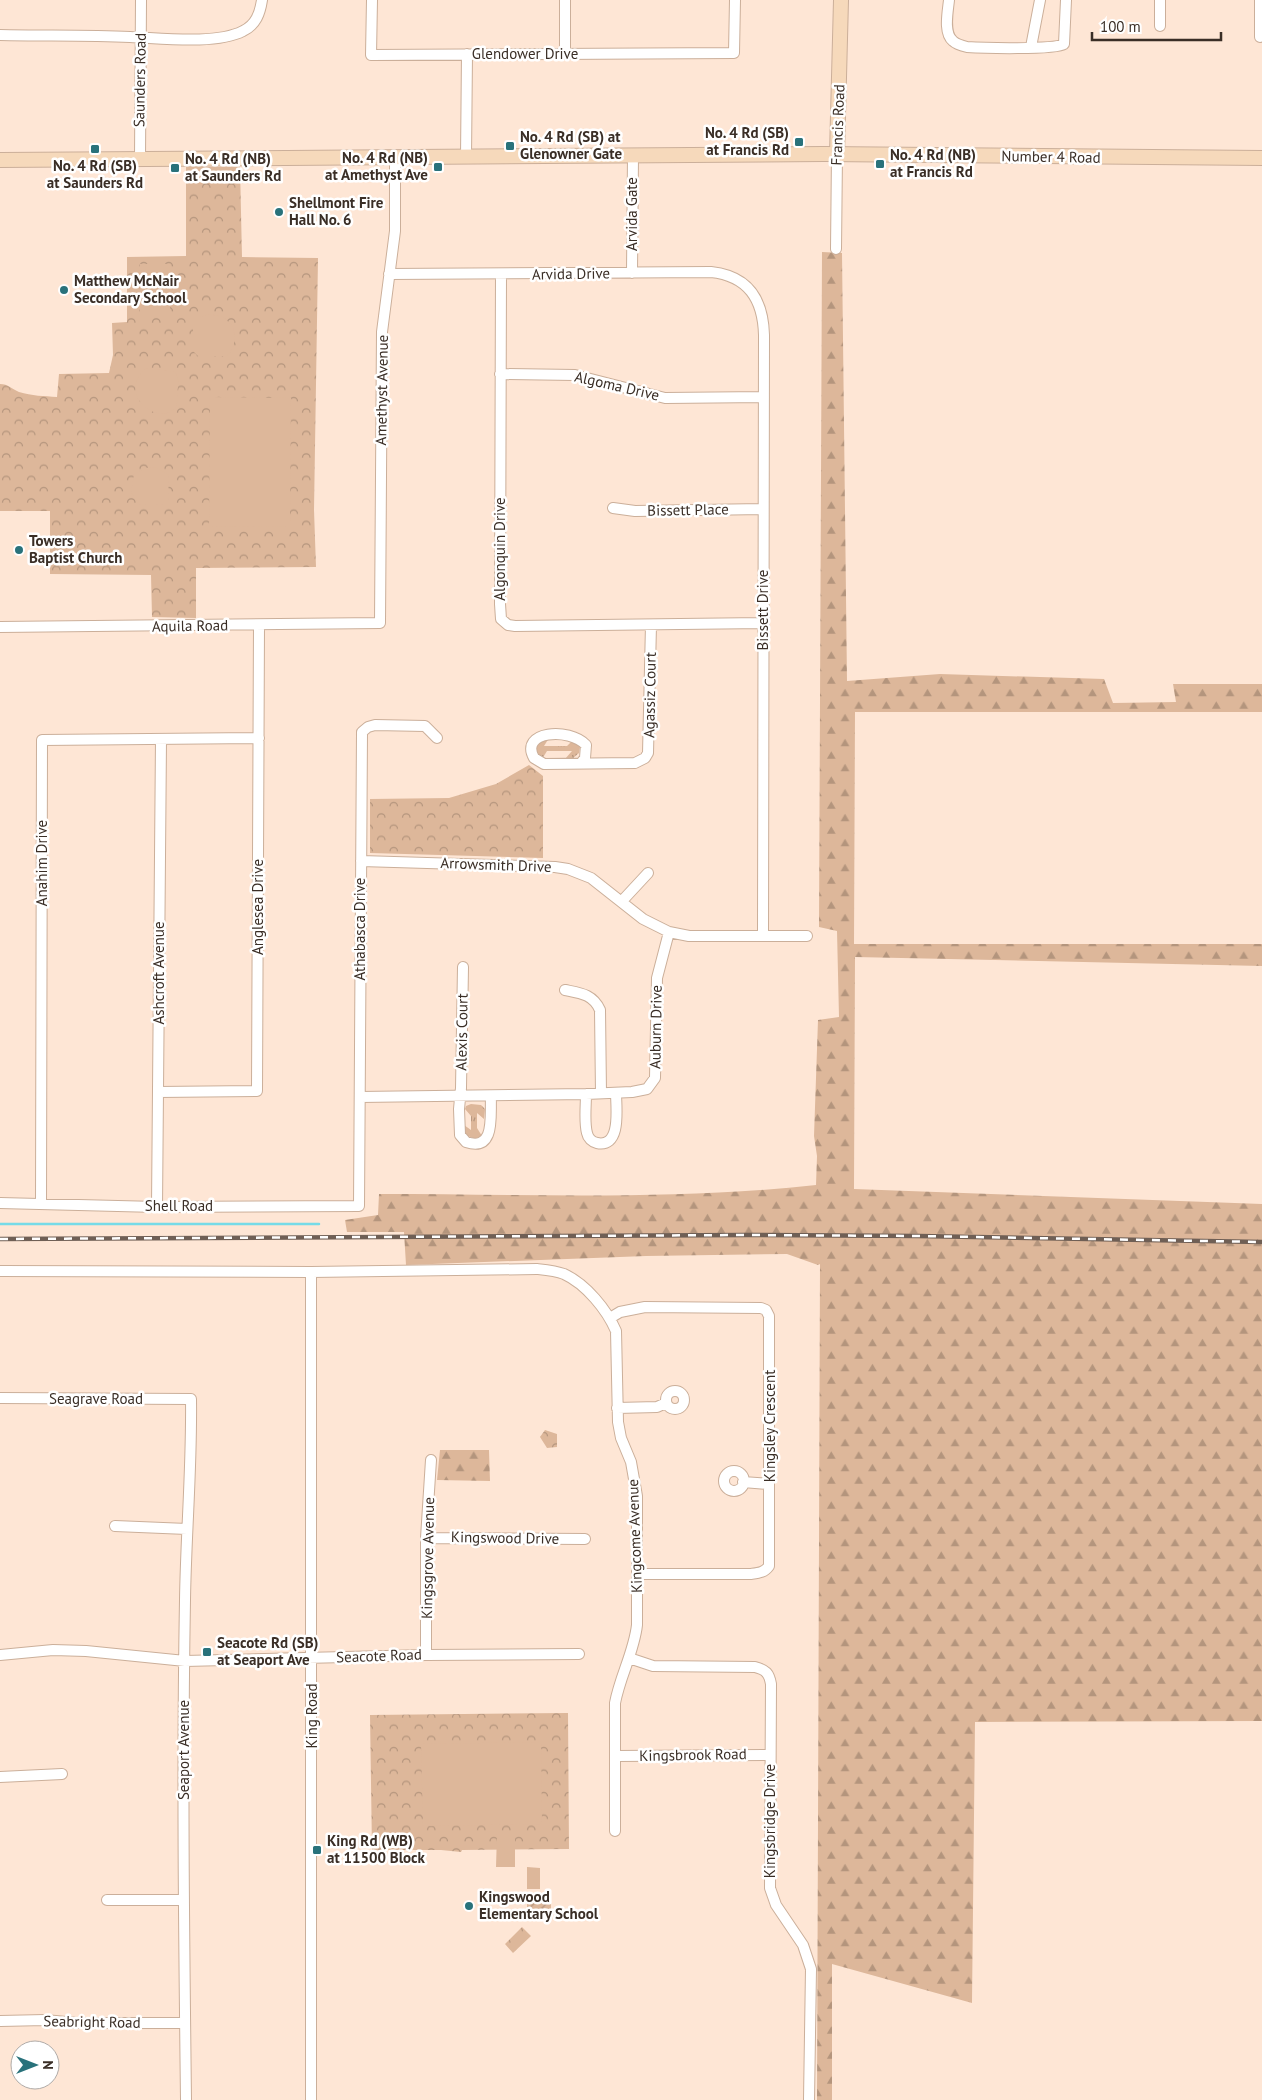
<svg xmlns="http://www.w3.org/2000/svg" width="1262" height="2100" font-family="'PT Sans',sans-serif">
<defs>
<pattern id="grass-tufts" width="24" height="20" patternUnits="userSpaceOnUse" patternTransform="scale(1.25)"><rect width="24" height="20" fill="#ddb79a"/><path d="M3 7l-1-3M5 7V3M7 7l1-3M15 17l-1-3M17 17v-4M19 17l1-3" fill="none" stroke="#b4957d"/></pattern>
<pattern id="forest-firs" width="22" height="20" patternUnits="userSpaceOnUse" patternTransform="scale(1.25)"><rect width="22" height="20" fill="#ddb79a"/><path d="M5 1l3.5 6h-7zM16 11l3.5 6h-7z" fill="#b4957d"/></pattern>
<pattern id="park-crowns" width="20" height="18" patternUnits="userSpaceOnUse" patternTransform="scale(1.25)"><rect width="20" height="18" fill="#ddb79a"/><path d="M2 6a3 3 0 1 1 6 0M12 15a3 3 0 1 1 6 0" fill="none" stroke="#b4957d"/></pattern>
<pattern id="garden-furrows" width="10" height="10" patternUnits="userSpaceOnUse" patternTransform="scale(1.25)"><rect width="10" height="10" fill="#ddb79a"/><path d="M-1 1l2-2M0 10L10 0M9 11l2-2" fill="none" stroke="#b4957d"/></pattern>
</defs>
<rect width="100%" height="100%" fill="#fee6d5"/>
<path fill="url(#grass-tufts)" d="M549,738L544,746H567L574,739L580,747L579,753L572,759H565L572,751H547L542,759L536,751L537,743Z
M471,1104L481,1105L485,1109L484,1119L477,1113V1128L482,1136L475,1139L468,1136L465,1133L464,1125L471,1130V1116L465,1109L466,1106Z"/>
<path fill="url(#forest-firs)" d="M822,252L842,253L847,681L940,674L1104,679L1113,703L1176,702L1173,684H1262V712H855L854,944H1262V966L855,957L854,1189L1262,1204V1721L975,1722L972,2003L832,1964V2100H817L820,1264L818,1265L787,1254L646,1256L406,1265L404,1232H347L345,1220L378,1215L379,1194C524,1194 671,1201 816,1185L817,1156L814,1136L818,1020L839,1017L837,931L819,927Z
M440,1450H489L490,1481L437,1480Z"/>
<path fill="url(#park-crowns)" d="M186,167H240L242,257L318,258L314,510L316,567L196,568V618L152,617L151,575L50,574V511H0V384C8,384 12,389 19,392C32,396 44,396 57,397L59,374L109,373L113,355L112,323L127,322V257L186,256Z
M529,765L543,776V858L370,853V799L449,798L496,784Z
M545,1430L557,1434V1447L547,1448L540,1437Z
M568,1713L569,1849L462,1850L461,1852L441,1850H372L370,1715Z
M522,1927L531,1936L513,1953L505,1944Z"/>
<path fill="url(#garden-furrows)" d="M527,1900H551V1916H527Z"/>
<path fill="#ddb79a" d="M140,264H170V278L140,277Z
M140,282H170V296H140Z
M140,300H170V314H140Z
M209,314L223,317L232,325C236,336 236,347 227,356H198L193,351V324L200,317Z
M146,368L175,372C180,379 178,386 177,394C177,398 178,403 176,406C163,429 114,396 146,368Z
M210,397L291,398L290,527L209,526Z
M155,467L169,475L168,501L164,505L138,504L131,492L134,474L145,468Z
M541,1742L542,1824L423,1826L421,1744Z
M497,1834H515V1867H496Z
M527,1867L540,1868V1889H527Z"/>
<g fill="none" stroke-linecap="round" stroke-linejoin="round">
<path stroke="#76dbe8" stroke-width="2.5" d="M0,1224H319"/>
<defs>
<path id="street" d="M372,0L371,55L734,53L735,0
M565,0V54
M949,0C948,11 943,33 953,41C956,44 963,46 967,47C981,48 1055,50 1064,44L1066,0
M1160,26V0
M0,35C43,36 87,35 130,37C160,38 216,45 243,31C256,25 260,13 262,0
M1260,37V0
M1031,47L1040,0
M466,157L467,54
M140,159L141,0
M836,249L837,154
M632,273L633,155
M389,274L711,272C748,276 763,299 764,335L763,936
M501,274L500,604L501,619L508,625L515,626L763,623
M500,374L575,375L665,398L764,397
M613,508L635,511L763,509
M0,627L380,623L382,332L395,231V157
M581,763L585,758L586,745C569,727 519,731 534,758L544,764L635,763L645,758L648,753L651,625
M361,861L555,867L568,869L591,878L643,919L669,932L689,936H807
M622,901L648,873
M463,967L461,1088L459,1109L460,1135L466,1142C496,1152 490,1115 491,1097
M565,990C580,993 593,994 600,1010L601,1093
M158,1092L257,1091L259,625
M586,1094C586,1106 584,1122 587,1133C588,1138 592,1142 597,1143C622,1148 616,1107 616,1093
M360,1097L586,1094L632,1092L647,1089L655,1078L657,978L669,932
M0,1203L157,1207L359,1206L362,732L368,727L375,725L425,726L437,738
M41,1204L42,740L259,738
M157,1207L161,740
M0,1271L311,1272L537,1269C546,1270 556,1271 564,1274C586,1284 607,1310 616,1331L618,1422L621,1438L631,1462L637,1496V1625C634,1652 620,1676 615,1703V1831
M311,1272V2100
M610,1318L620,1312L645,1307L761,1308L766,1310L769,1316V1566C764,1573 758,1573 750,1574H637
M666 1400a9 9 0 1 1 18 0a9 9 0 1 1-18 0Z
M0,1398L191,1399C192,1466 186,1533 185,1600C182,1767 184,1933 186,2100
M617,1408L657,1407L666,1403
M724 1481a10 10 0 1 1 20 0a10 10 0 1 1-20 0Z
M743,1482L769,1484
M115,1526L187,1529
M426,1538L585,1539
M0,1655L53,1650L86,1651L185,1661L426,1655L579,1654
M426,1655V1538L431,1460
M629,1658L653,1666L755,1667C766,1670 769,1673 771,1684L770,1888L776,1905L803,1945L811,1969L809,2100
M616,1756L770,1755
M0,1777L62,1774
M107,1900H184
M0,2021L45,2020L77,2023H185"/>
<path id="secondary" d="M837,154L841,0
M0,160L824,154L1262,158"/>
</defs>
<use href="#street" stroke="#cbaf9a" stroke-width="12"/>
<use href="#secondary" stroke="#cbaf9a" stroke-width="16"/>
<use href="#street" stroke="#fff" stroke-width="10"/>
<use href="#secondary" stroke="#f6d9bb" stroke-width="14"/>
<defs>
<path id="rail" d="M0,1239L746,1235L918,1236L1262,1242"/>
</defs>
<use href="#rail" stroke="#6f5f55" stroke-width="4.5"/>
<use href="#rail" stroke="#fff" stroke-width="2.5" stroke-dasharray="8" stroke-linecap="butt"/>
</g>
<g fill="#29727b" stroke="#fff" stroke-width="2">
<rect x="794" y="137" width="10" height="10" rx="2.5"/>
<rect x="505" y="141" width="10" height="10" rx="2.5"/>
<rect x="90" y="144" width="10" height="10" rx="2.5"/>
<rect x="875" y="159" width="10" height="10" rx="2.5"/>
<rect x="433" y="162" width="10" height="10" rx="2.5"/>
<rect x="170" y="163" width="10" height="10" rx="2.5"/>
<circle cx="279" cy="212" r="5"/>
<circle cx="64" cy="290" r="5"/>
<circle cx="19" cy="550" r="5"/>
<rect x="202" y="1647" width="10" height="10" rx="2.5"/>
<rect x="312" y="1845" width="10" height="10" rx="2.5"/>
<circle cx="469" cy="1906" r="5"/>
</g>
<g text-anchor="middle" stroke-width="5" stroke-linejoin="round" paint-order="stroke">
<g font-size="15" fill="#3a2e26" stroke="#fff">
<text x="525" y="59">Glendower Drive</text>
<text transform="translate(140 80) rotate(-89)" y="5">Saunders Road</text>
<text transform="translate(838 125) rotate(-88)" y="5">Francis Road</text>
<text transform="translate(1051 157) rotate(1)" y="5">Number 4 Road</text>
<text transform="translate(632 214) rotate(-90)" y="5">Arvida Gate</text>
<text transform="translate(571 274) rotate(-1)" y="5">Arvida Drive</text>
<text transform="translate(617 386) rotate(13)" y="5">Algoma Drive</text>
<text transform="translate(382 390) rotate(-89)" y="5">Amethyst Avenue</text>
<text transform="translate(688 510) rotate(-1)" y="5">Bissett Place</text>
<text transform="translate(500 549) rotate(-90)" y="5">Algonquin Drive</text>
<text transform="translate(763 610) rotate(-90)" y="5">Bissett Drive</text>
<text transform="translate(190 626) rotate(-1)" y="5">Aquila Road</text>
<text transform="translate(650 695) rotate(-89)" y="5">Agassiz Court</text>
<text transform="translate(42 863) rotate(-90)" y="5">Anahim Drive</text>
<text transform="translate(496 865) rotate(2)" y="5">Arrowsmith Drive</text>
<text transform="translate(258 907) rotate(-90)" y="5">Anglesea Drive</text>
<text transform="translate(360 929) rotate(-90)" y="5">Athabasca Drive</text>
<text transform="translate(159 973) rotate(-90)" y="5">Ashcroft Avenue</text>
<text transform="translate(656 1027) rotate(-89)" y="5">Auburn Drive</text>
<text transform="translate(462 1032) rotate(-89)" y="5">Alexis Court</text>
<text x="179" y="1211">Shell Road</text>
<text x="96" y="1404">Seagrave Road</text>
<text transform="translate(770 1426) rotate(-90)" y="5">Kingsley Crescent</text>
<text transform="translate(635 1536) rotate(-92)" y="5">Kingcome Avenue</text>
<text transform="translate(505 1538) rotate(1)" y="5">Kingswood Drive</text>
<text transform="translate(428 1558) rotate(-89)" y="5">Kingsgrove Avenue</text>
<text transform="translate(379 1656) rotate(-2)" y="5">Seacote Road</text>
<text transform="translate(312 1716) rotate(-90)" y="5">King Road</text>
<text transform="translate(184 1750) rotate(-90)" y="5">Seaport Avenue</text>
<text transform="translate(693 1755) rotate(-1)" y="5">Kingsbrook Road</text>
<text transform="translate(770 1821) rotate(-90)" y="5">Kingsbridge Drive</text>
<text transform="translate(92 2022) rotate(1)" y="5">Seabright Road</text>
</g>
<g font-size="15" font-weight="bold" fill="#3a2e26" stroke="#fff" text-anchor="start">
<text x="789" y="138" text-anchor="end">No. 4 Rd (SB)<tspan x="789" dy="17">at Francis Rd</tspan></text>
<text x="520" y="142">No. 4 Rd (SB) at<tspan x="520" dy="17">Glenowner Gate</tspan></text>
<text x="890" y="160">No. 4 Rd (NB)<tspan x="890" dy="17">at Francis Rd</tspan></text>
<text x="428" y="163" text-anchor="end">No. 4 Rd (NB)<tspan x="428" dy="17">at Amethyst Ave</tspan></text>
<text x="185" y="164">No. 4 Rd (NB)<tspan x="185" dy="17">at Saunders Rd</tspan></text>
<text x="95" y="171" text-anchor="middle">No. 4 Rd (SB)<tspan x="95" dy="17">at Saunders Rd</tspan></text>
<text x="289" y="208">Shellmont Fire<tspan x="289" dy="17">Hall No. 6</tspan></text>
<text x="74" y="286">Matthew McNair<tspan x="74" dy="17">Secondary School</tspan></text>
<text x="29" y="546">Towers<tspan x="29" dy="17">Baptist Church</tspan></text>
<text x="217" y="1648">Seacote Rd (SB)<tspan x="217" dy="17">at Seaport Ave</tspan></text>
<text x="327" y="1846">King Rd (WB)<tspan x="327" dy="17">at 11500 Block</tspan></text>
<text x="479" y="1902">Kingswood<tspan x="479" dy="17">Elementary School</tspan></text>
</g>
</g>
<g transform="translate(35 2065) rotate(90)"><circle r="24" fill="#ffffff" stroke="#b0aba8"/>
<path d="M0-4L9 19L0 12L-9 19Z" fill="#29727b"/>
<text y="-8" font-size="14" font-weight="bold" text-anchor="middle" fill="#3a2e26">N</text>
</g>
<path d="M1092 32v8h129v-8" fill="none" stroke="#3a2e26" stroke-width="2.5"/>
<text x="1100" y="32" font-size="15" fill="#3a2e26" stroke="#ffffff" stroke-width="4" paint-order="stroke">100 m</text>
</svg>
